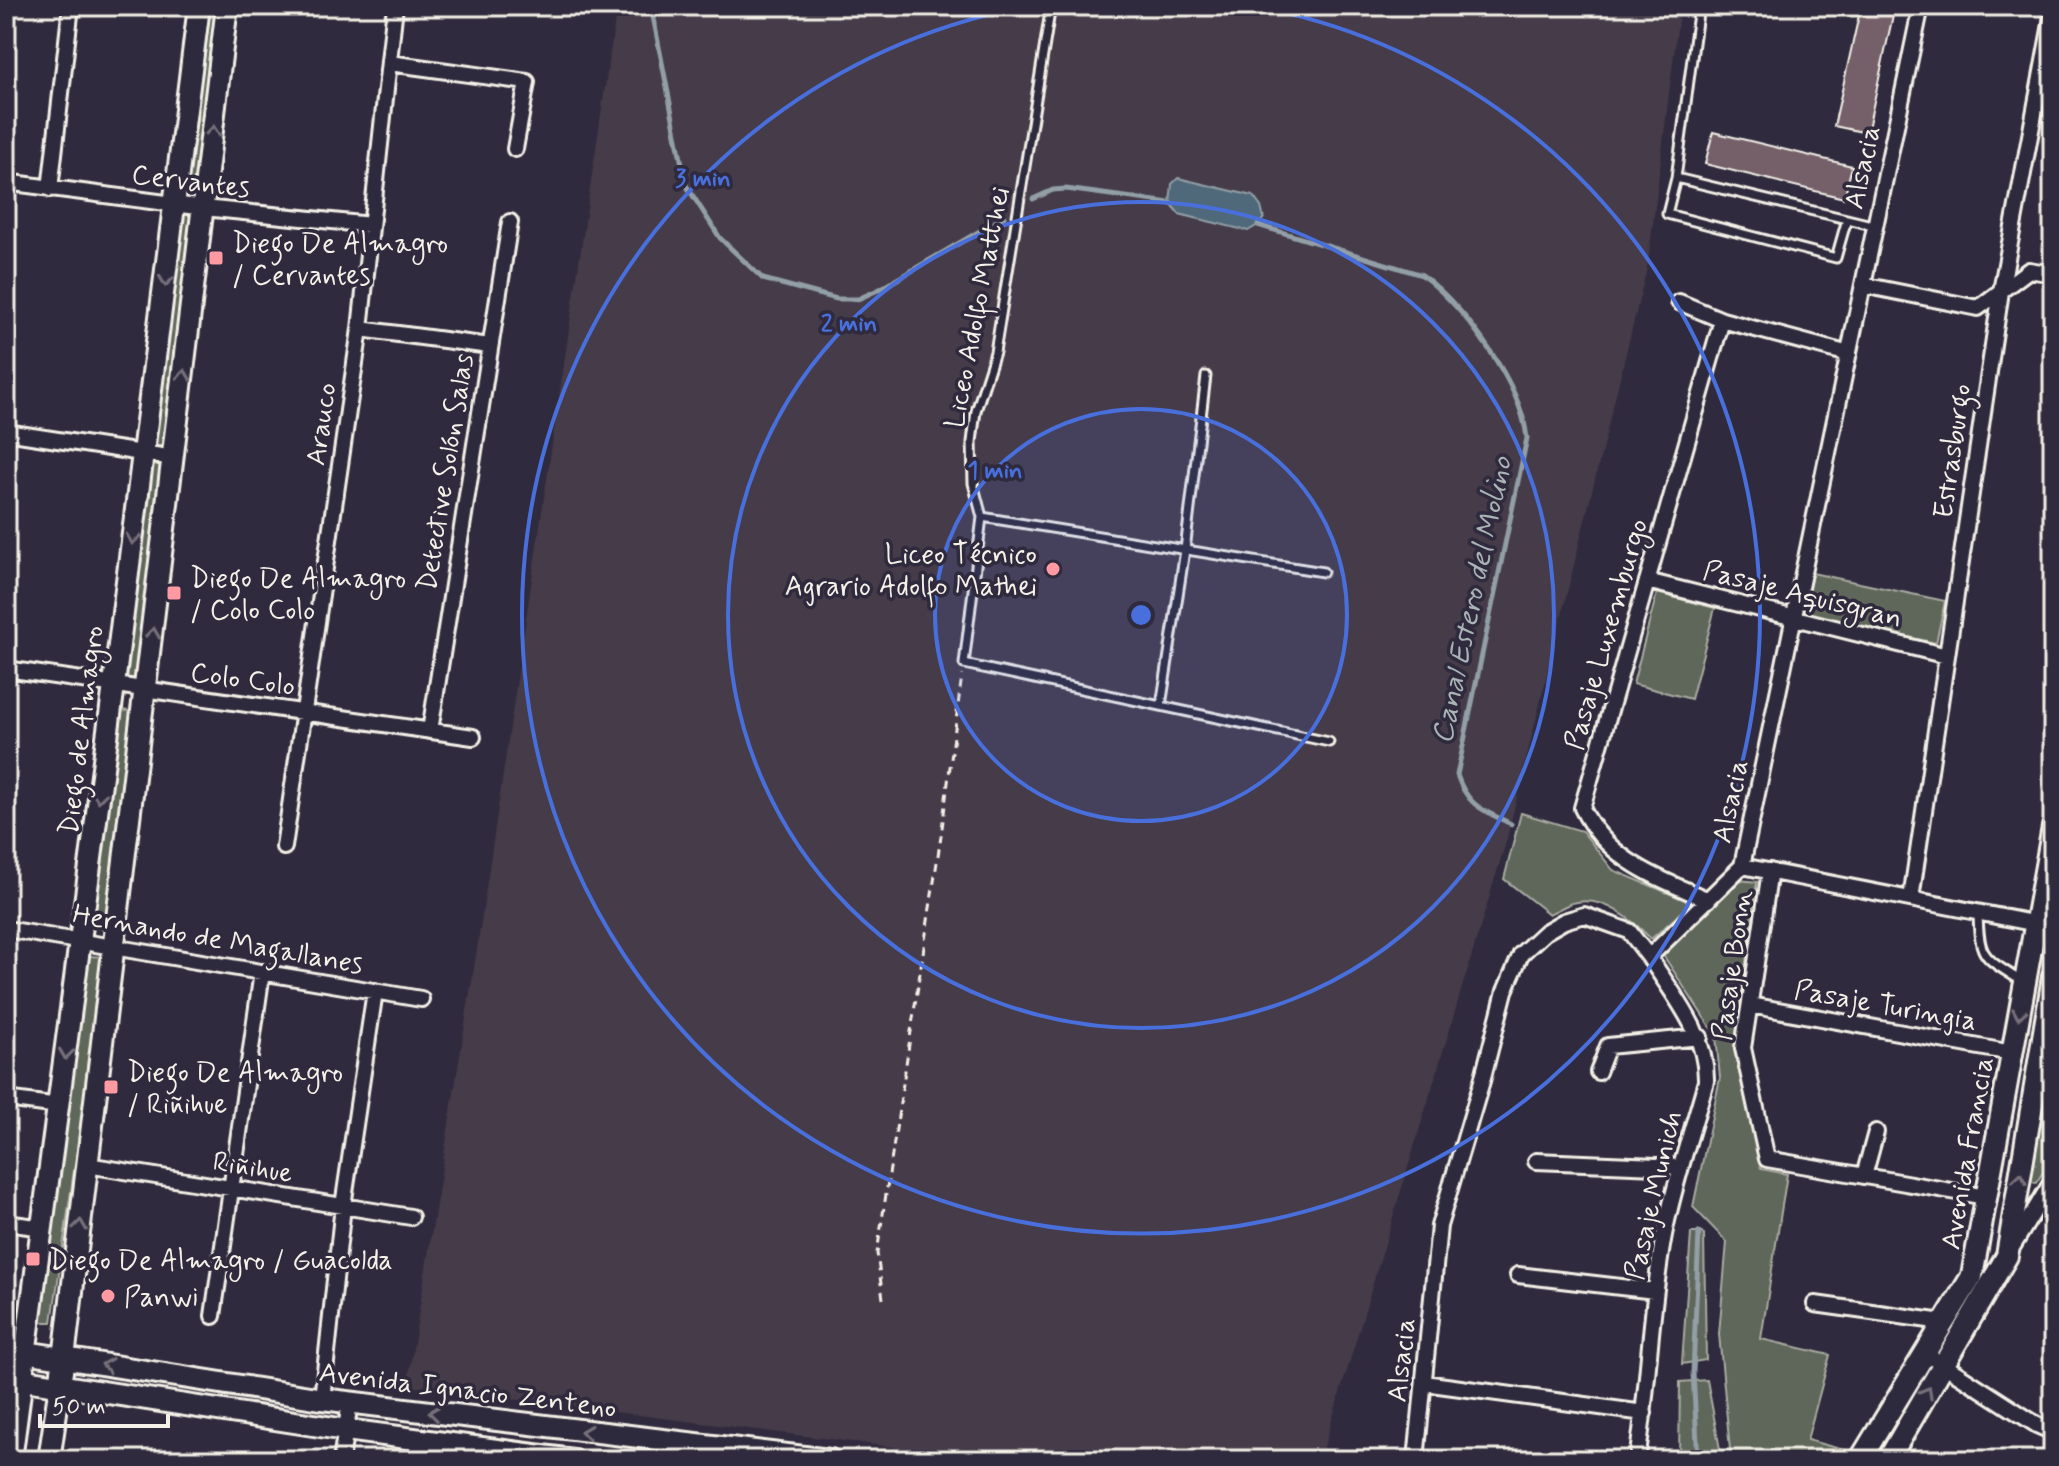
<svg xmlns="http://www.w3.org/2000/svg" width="2059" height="1466" font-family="Mynerve,sans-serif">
<rect width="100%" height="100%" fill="#2f2a3d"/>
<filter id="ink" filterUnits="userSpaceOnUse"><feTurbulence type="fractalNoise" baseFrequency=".0125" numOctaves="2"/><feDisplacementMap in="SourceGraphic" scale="16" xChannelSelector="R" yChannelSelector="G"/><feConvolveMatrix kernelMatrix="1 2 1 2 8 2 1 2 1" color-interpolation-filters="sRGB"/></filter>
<g filter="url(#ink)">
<path fill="#443a4a" d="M617,6H1680L1648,264L1506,842L1320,1460H995L407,1386L478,942Z"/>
<path fill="#5e665a" stroke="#a9aca1" stroke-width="2" d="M207,6H217L195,190L186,189Z
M182,214L194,215L165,446H151Z
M149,462H166L137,682L121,680Z
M1812,573L1945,601L1936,643L1803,615Z
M1657,593L1715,608L1691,699L1633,684Z
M115,710L132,711L104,929L90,927Z
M1521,813L1582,831L1613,870L1692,903L1651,939C1632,919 1603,894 1572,903C1564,906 1556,911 1549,914L1504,879Z
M1739,880L1757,882L1734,1050L1761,1169L1787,1174L1761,1339L1830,1355L1807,1440L1848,1451L1842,1460H1731L1719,1334L1727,1242L1693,1207L1720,1078L1716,1036L1663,955Z
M87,956L105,957L52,1322H41Z
M2053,1052V1157L2036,1183L2030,1182Z
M1691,1233H1702L1704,1235L1706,1360L1682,1364Z
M1707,1380L1722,1460H1679L1680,1382Z"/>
<path fill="#50697a" stroke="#929fa6" stroke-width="2" d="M1178,178L1253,196L1261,207L1264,218L1258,225L1248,231L1179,214L1170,203L1172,184Z"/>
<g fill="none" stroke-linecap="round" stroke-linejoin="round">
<path stroke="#929fa6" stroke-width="5" d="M651,6L686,185L720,238L763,279L837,299H858L880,289L1004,217
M1033,199L1053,190L1066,189L1170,203
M1258,225L1422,275C1465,308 1521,383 1527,438L1457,775C1468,807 1483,810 1511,824
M1698,1460L1693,1373L1699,1232"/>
</g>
<path fill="#75616a" stroke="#f4f1e8" stroke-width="2" d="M1861,6H1895L1867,133L1834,126Z
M1713,132L1852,166L1844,198L1705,164Z"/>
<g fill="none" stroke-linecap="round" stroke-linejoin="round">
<defs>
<path id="service" d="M1051,6L995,352L976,411L972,442L973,483L982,517L964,664L1329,742
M1699,6L1676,178L1876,226
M1676,178L1667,214L1836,258L1847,219
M982,517L1323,572
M1161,706L1185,550L1206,376
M1978,912C1979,959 1983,956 2021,981
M414,1460L417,1441"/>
<path id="minor" d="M389,63L527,82L515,149
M6,182L204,208L371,225
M50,189L71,6
M1863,285L1978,308L2029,270L2053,274
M1679,302L1722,320
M360,329L490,346
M6,432L174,458
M1647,581L1947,656
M6,669L473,737
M430,731L510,222
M284,847L360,329L395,6
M1742,866L2053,927
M1770,871L1743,1048L1767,1159L1986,1197
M1911,899L2001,291L2053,13
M1708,900C1657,877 1608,861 1582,808L1722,320L1849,354
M6,929L421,999
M1750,1005L2012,1053
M1598,1072L1608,1046L1700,1037
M6,1099L59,1106
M1536,1161L1681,1167
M87,1165L411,1217
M1864,1176L1876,1132
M6,1223L43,1228
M2011,1249L2053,1180
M1518,1275L1655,1291
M1815,1304L1943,1322
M213,1316L262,972
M1925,1353L2037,1425L2053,1432
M1424,1383L1644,1413
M322,1399L343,1206L375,991
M341,1460L350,1403
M1416,1460L1439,1226L1482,1081L1505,991L1521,954L1545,932L1564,921L1584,915L1629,931L1649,957L1742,866L1921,6
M1637,1460C1649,1385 1650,1309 1664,1235C1674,1183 1692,1132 1706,1081C1707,1034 1674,996 1649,957"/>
<path id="secondary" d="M6,1349L322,1399L830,1460
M6,1377L346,1430L573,1460
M11,1460L114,685L199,6
M49,1460L64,1358L227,6
M1860,1460L1972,1276L2053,827
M1888,1460L2007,1256L2053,977"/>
</defs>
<use href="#service" stroke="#f4f1e8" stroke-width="13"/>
<use href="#minor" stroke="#f4f1e8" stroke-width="20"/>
<use href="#secondary" stroke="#f4f1e8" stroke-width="26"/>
<path stroke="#f4f1e8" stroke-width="3" stroke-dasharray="8 6" stroke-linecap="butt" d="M883,1299L877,1253L941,836L962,675"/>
<use href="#service" stroke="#2f2a3d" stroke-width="7"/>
<use href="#minor" stroke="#2f2a3d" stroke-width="14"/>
<use href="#secondary" stroke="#2f2a3d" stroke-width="20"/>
</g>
<defs><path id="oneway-chevron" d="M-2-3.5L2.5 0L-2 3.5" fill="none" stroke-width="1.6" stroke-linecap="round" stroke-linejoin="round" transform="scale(2)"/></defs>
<g stroke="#747079">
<use href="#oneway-chevron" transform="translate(213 131) rotate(-84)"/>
<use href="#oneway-chevron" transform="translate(166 281) rotate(97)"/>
<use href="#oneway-chevron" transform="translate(184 375) rotate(-83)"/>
<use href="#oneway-chevron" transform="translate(133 539) rotate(97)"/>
<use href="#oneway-chevron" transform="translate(153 633) rotate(-83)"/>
<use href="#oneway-chevron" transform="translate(99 797) rotate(97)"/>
<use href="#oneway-chevron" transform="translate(2019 1014) rotate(100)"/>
<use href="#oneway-chevron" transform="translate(66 1054) rotate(97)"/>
<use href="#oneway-chevron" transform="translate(2020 1179) rotate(-81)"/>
<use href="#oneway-chevron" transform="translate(80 1225) rotate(-83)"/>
<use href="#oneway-chevron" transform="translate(107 1365) rotate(-171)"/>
<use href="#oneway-chevron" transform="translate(1927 1392) rotate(-60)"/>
<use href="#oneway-chevron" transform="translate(434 1413) rotate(-173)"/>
<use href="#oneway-chevron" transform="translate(586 1432) rotate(-173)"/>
</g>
</g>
<circle cx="1141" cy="615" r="206" fill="#486fdb" fill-opacity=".12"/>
<g fill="none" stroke="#486fdb" stroke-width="4">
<circle cx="1141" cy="615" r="206"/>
<circle cx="1141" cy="615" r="413"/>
<path d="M1254 6A619 619 0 1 1 1028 6"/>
</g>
<g fill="#ff9aa2" stroke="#2f2a3d" stroke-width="3">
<rect x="208" y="250" width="16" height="16" rx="4"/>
<circle cx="1053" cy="569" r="8"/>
<rect x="166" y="585" width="16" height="16" rx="4"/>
<rect x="103" y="1079" width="16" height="16" rx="4"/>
<rect x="25" y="1251" width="16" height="16" rx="4"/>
<circle cx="108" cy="1296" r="8"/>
</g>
<g text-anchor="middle" stroke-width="7" stroke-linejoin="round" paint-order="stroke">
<g font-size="28" fill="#f4f1e8" stroke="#2f2a3d">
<text transform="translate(1861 167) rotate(-78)" y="10">Alsacia</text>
<text transform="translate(191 180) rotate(7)" y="10">Cervantes</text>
<text transform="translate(976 307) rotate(-79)" y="10">Liceo Adolfo Matthei</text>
<text transform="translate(320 424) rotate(-82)" y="10">Arauco</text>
<text transform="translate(1951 451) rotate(-82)" y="10">Estrasburgo</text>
<text transform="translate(444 472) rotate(-81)" y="10">Detective Solón Salas</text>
<text transform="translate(1803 593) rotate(14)" y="10">Pasaje Aquisgran</text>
<text transform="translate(1605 634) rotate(-74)" y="10">Pasaje Luxemburgo</text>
<text transform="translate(243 678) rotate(8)" y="10">Colo Colo</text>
<text transform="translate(80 730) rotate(-83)" y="10">Diego de Almagro</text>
<text transform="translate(1729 801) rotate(-78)" y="10">Alsacia</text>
<text transform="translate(218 938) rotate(10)" y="10">Hernando de Magallanes</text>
<text transform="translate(1731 965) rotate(-82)" y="10">Pasaje Bonn</text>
<text transform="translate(1886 1004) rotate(10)" y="10">Pasaje Turingia</text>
<text transform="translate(1966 1153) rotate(-80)" y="10">Avenida Francia</text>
<text transform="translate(253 1166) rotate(9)" y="10">Riñihue</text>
<text transform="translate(1652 1195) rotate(-77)" y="10">Pasaje Munich</text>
<text transform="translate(1400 1360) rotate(-84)" y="10">Alsacia</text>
<text transform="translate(468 1389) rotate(7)" y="10">Avenida Ignacio Zenteno</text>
</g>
<g font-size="28" fill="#f4f1e8" stroke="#2f2a3d" text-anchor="start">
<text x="232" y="252">Diego De Almagro<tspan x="232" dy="32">/ Cervantes</tspan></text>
<text x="1037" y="563" text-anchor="end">Liceo Técnico<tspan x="1037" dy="32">Agrario Adolfo Mathei</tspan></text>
<text x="190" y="587">Diego De Almagro<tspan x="190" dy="32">/ Colo Colo</tspan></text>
<text x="127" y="1081">Diego De Almagro<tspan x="127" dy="32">/ Riñihue</tspan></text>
<text x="49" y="1269">Diego De Almagro / Guacolda</text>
<text x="124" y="1306">Panwi</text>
</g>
<g font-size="30" font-style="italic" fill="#aab4b6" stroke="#2f2a3d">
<text transform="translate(1471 600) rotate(-78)" y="10">Canal Estero del Molino</text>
</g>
</g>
<circle cx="1141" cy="615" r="12" fill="#486fdb" stroke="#2f2a3d" stroke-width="4"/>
<g font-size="24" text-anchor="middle" font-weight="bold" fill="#486fdb" stroke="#2f2a3d" stroke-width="7" stroke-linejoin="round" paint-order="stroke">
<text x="703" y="186">3 min</text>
<text x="849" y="331">2 min</text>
<text x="995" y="478">1 min</text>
</g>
<rect width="2059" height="1466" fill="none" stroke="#2f2a3d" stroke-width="32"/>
<rect x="16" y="16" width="2027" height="1434" fill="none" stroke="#f4f1e8" stroke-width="3" filter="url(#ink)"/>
<path d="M40 1414v12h128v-12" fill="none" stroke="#f4f1e8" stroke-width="4"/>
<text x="52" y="1414" font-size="24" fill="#f4f1e8" stroke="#2f2a3d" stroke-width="6" paint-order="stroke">50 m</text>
</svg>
